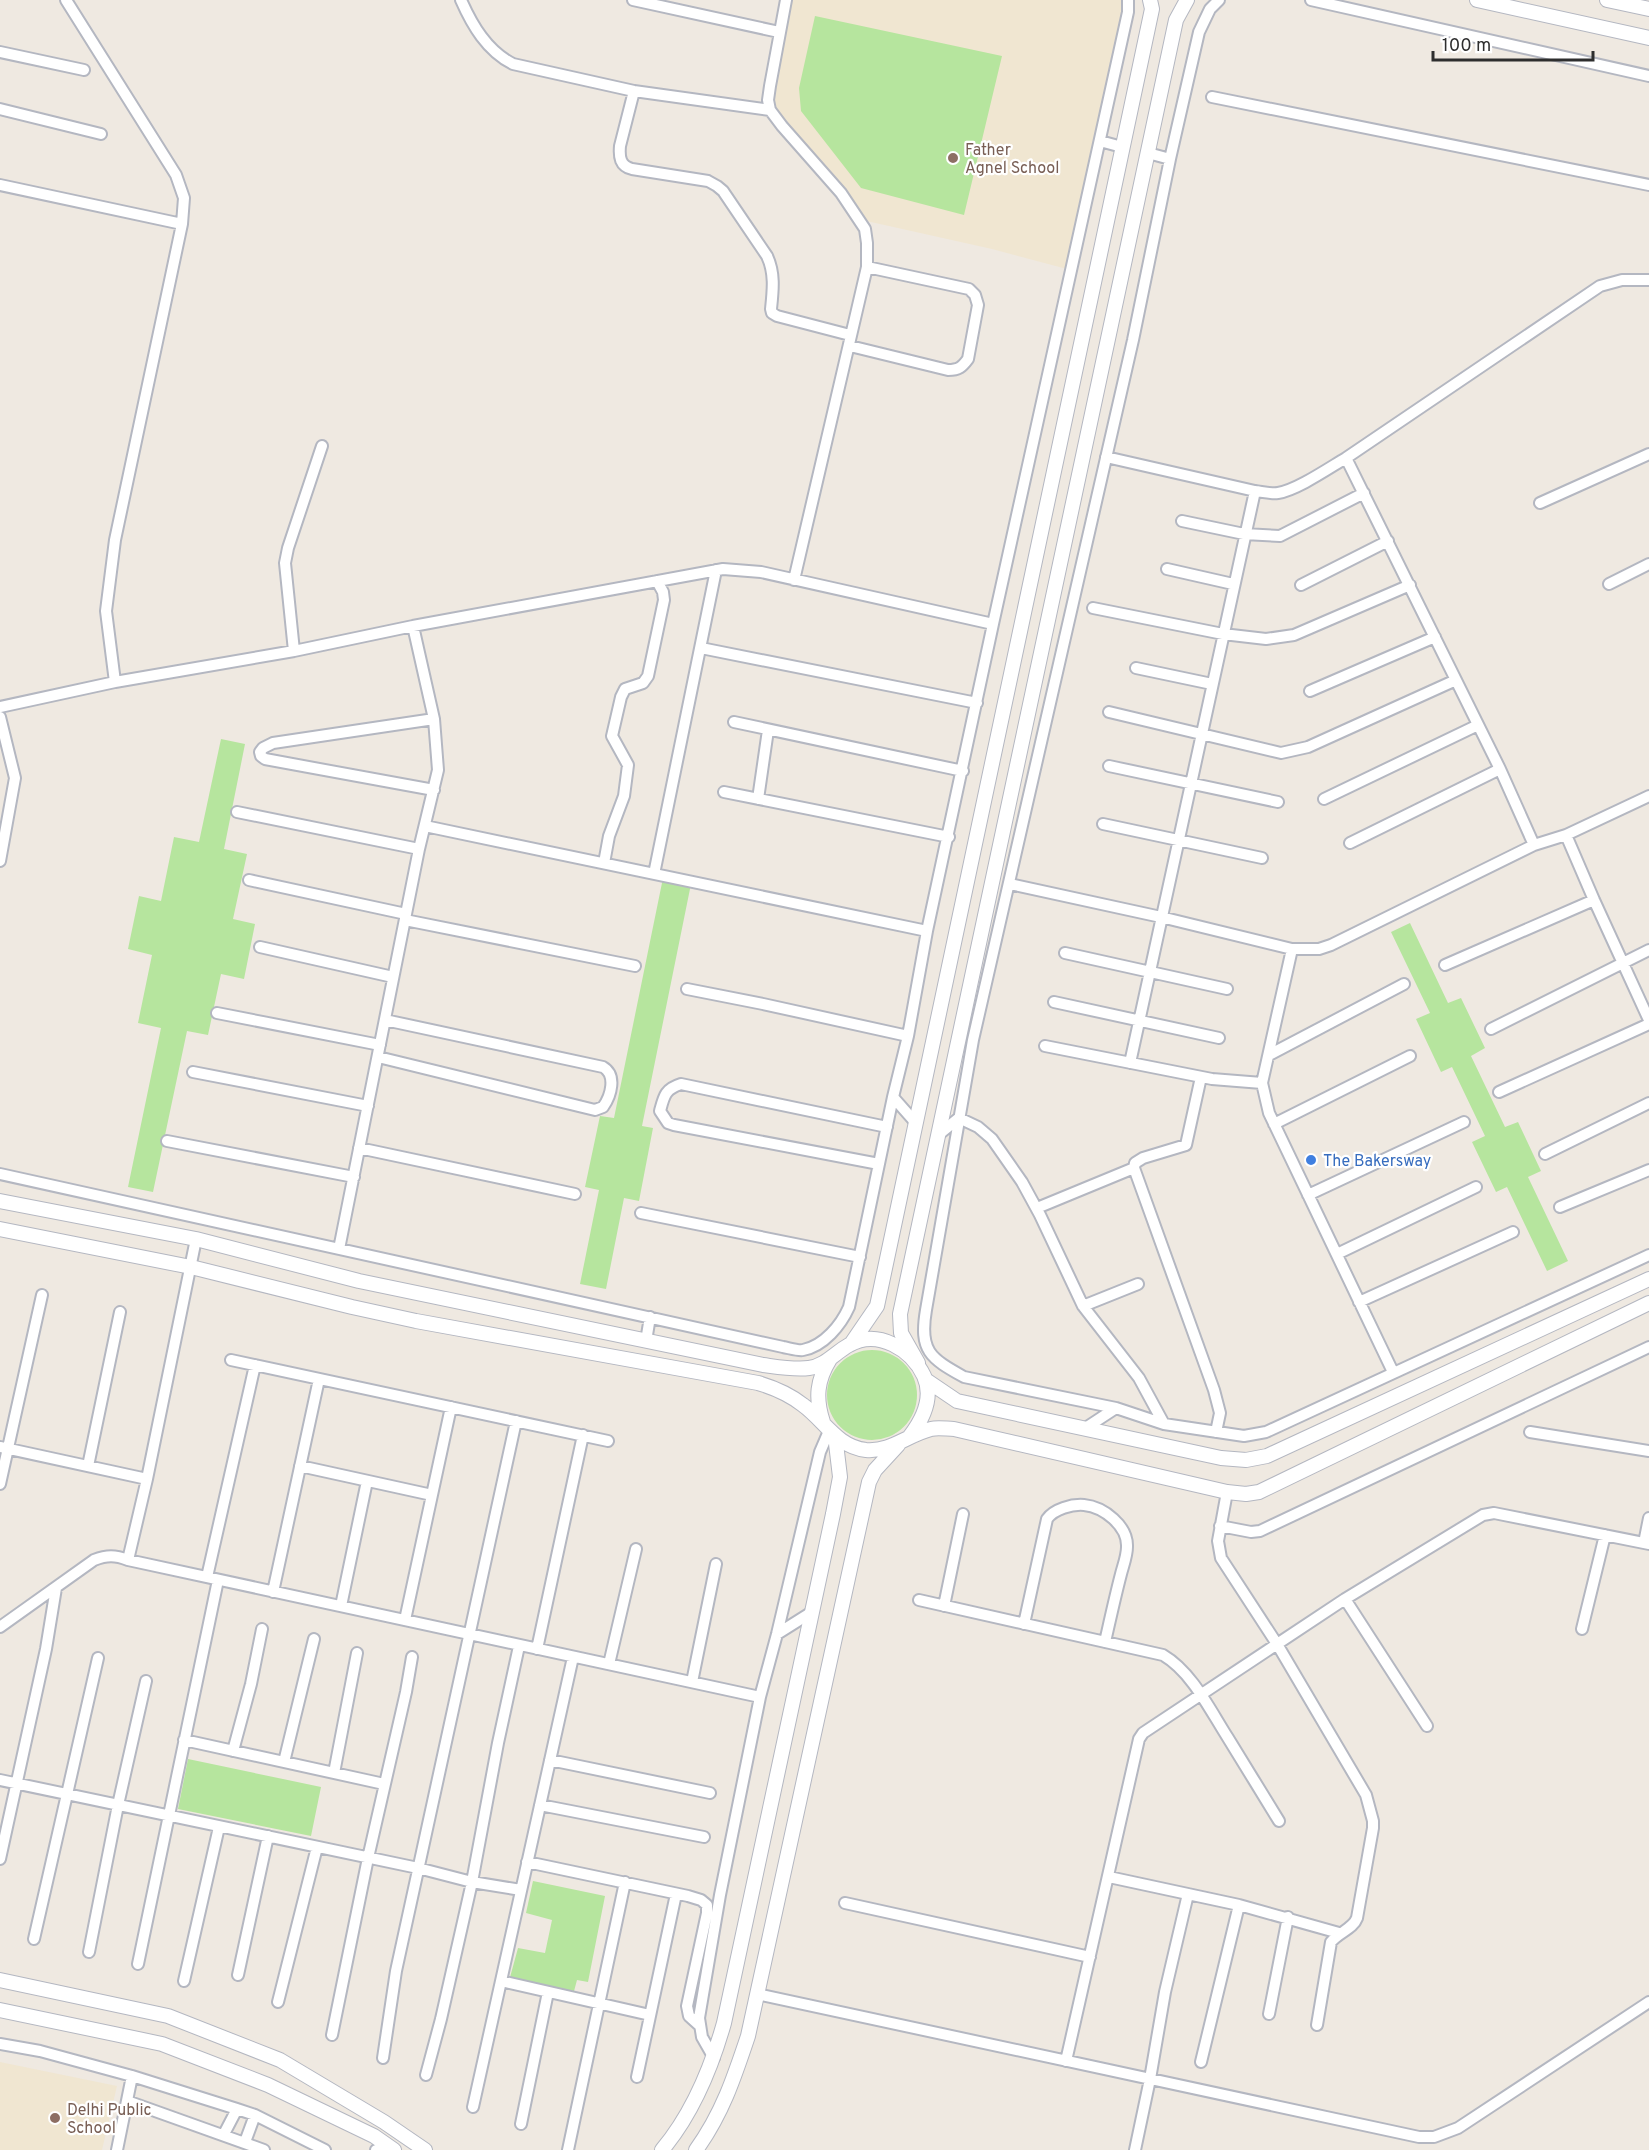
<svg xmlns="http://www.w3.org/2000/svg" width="1649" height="2150" font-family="Overpass,sans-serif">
<rect width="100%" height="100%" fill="#efe9e1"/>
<path fill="#f0e6d1" d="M790,0H1121V26L1067,269L992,249L862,220L775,110L774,95Z
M0,2062L117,2086L102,2150H0Z"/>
<path fill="#b6e59e" d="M815,16L1002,56L964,215L861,188L801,111L799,88Z
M221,739L245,744L224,849L247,854L233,919L255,924L244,979L221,974L208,1035L187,1031L153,1192L128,1187L161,1028L138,1023L152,955L128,949L139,896L161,901L174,837L199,842Z
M663,878L691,884L642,1126L653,1128L639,1201L624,1198L606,1289L580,1284L599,1190L585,1187L600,1116L614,1118Z
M1410,923L1448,1003L1461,998L1485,1048L1471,1056L1505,1127L1518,1122L1541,1171L1528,1177L1568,1261L1547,1271L1507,1187L1496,1192L1472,1142L1485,1136L1452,1067L1441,1072L1416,1019L1430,1013L1391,932Z
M827 1395a45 45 0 1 1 90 0a45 45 0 1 1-90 0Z
M188,1759L321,1787L311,1836L178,1809Z
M533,1881L605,1896L588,1982L577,1980L573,1995L509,1981L518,1948L545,1953L552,1920L526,1913Z"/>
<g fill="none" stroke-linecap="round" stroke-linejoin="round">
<defs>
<path id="minor" d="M66,0L176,175L184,198L182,224L115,540L106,611L115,682
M461,0C472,25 487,51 513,64L634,91L770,110
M633,0L779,32
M786,0L770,86L768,100L770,110L782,126L841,193L865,229L867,243V267L794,580
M1311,0L1649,76
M0,52L84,70
M634,91L620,146C619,157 620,166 632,169L708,181L717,186L723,191L767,256C775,273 773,290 771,309L772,313L777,316L850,335
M1212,97L1649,185
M0,109L101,134
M1100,141L1122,147
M1148,153L1170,159L1133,340L973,1040L926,1310C919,1351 930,1358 964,1377L1116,1408L1164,1424L1244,1436L1266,1432L1649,1255
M1170,159L1199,32L1210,9L1219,0
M0,185L182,224
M850,346L948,370C959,370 962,367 968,359L978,305L975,295L969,289L867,267
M1106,457L1255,491C1263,492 1271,494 1278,493C1297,490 1329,468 1346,458L1600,286L1622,280H1649
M1346,458L1500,769L1534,845
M1540,503L1649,454
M1182,521L1244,534L1280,536L1364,493
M1167,569L1233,584
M1609,584L1649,564
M1301,585L1388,541
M1093,608L1223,634L1266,639L1294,635L1410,585
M701,648L977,703
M294,651L285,563L288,548L322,446
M1136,668L1212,684
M1310,691L1435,637
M0,707L115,682L294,651L413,626L723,569L761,572L993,624
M1109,712L1281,753L1308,747L1456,680
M0,717L15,778L0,861
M734,722L963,771
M1109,766L1278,802
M434,790L265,759L261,756L260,752L263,748L273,743L434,719
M724,792L949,837
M758,799L768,730
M1324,799L1478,725
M237,812L419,849
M1103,824L1262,858
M425,826L927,931
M1566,835L1594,900L1649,1020
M1350,843L1500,769
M604,863L609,836L624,796L628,765L612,736L621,697L625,689L643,683L648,676L664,600L663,592L657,581
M654,874L716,570
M249,880L406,914
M1010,884L1161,917L1292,949H1319L1331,945L1534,845L1566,835L1649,796
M405,920L635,966
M260,947L393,977
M1292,949L1262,1083L1269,1113L1393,1372
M1065,953L1227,989
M1445,965L1594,900
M687,989L763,1004L908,1036
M1054,1002L1219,1038
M217,1013L380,1045
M1491,1029L1649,950
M1045,1046L1212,1079L1262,1083
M1269,1055L1404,984
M378,1057L595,1110L603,1107C611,1096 617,1075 603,1067L385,1020
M1130,1063L1255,491
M193,1072L368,1106
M1201,1077L1186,1145L1143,1158L1135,1163L1134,1168L1214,1390L1220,1413L1216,1432
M1499,1092L1649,1024
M893,1097L915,1122
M1274,1124L1410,1056
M938,1135L959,1118L978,1127L992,1139L1022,1182L1040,1215L1083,1306L1139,1378L1164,1424
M167,1141L354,1177
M359,1148L575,1194
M1545,1154L1649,1103
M879,1164L674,1125L668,1123L660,1111C664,1096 665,1089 681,1084L887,1127
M0,1174L783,1347C789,1348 798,1351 803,1350C824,1346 841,1325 849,1307L893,1097L908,1036L927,931L993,624L1128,12V0
M1308,1195L1464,1122
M1560,1207L1649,1170
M1037,1208L1134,1168
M641,1213L860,1257
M339,1249L419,849L438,770L434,719L413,626
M1337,1254L1476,1187
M1359,1302L1513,1232
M1083,1306L1138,1284
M646,1341L650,1317
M231,1360L608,1441
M1084,1429L1116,1408
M1530,1432L1649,1451
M0,1447L147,1479
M88,1466L120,1312
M300,1466L432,1495
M0,1484L42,1295
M1227,1492L1218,1541L1221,1558L1277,1644L1366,1795L1373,1821V1828L1357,1918C1353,1929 1339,1932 1331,1942L1317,2025
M1220,1526L1251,1532L1260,1531L1649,1347
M1644,1543L1649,1518
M128,1560L147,1479L196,1239
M207,1577L255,1365
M273,1592L319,1379
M1345,1599L1427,1726
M919,1600L1163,1655C1192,1672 1210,1710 1228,1738C1245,1766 1262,1793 1279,1821
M341,1606L367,1481
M944,1606L963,1514
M405,1620L451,1407
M1024,1624L1047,1519C1054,1509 1072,1504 1084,1505C1104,1507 1128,1526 1127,1547C1127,1556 1123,1566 1121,1574C1115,1597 1110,1620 1105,1642
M0,1627L94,1560C107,1555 115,1555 128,1560L760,1697
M1582,1629L1605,1535
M777,1634L812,1612
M537,1649L583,1435
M609,1664L636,1549
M692,1682L716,1564
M184,1740L384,1784
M233,1751L251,1684L262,1629
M550,1760L710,1793
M284,1762L314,1639
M334,1773L357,1653
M0,1780L418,1868L472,1882L521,1890
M540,1805L704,1837
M0,1859L46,1649L56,1588
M527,1862L688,1896L701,1900L707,1905V1913L687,2006L689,2016L699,2025
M1109,1877L1239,1905L1339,1933
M845,1903L1090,1957
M34,1939L98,1658
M89,1952L118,1805L146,1681
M138,1964L218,1580
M238,1975L268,1836
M184,1981L219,1827
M501,1981L650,2015
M757,1994L1419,2137H1434L1458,2128L1649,2002
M278,2002L317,1847
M1269,2014L1288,1917
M332,2035L368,1858L406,1692L412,1657
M0,2044L40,2051L132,2076L237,2109L255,2115L325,2150
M383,2058L396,1971L516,1421
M714,2058L702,2037L699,2018L720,1895L760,1697L777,1634L820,1452L829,1431
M1066,2061L1139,1739L1143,1733L1345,1599L1483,1515L1494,1513L1649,1544
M1201,2062L1239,1905
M426,2075L441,2019L472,1882L498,1743L519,1646
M637,2077L676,1894
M127,2101L264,2150
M473,2107L573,1657
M521,2124L548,1992
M224,2134L237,2109
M245,2142L255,2115
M117,2150L132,2076
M376,2150L389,2147
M568,2150L625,1882
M1135,2150L1150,2079L1165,1992L1188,1894"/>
<path id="tertiary" d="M1477,0L1649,38
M1607,0L1649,9
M0,1201L196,1239L359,1281L763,1365C778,1367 795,1370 809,1368C825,1366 836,1352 849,1345C878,1328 912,1350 924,1376C934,1398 923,1419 910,1436
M0,1229L191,1267L352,1307L416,1321L758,1383C775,1388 789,1394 803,1405C824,1420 837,1447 866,1450C891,1452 907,1435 931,1429C938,1427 947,1429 954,1429L1227,1492L1246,1494L1259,1492L1649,1303
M851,1344L877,1306L1152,9L1150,0
M918,1363L901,1333L900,1314L1176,20L1187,0
M926,1380L957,1401L1221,1458L1246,1460L1267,1456L1649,1279
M823,1422C815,1398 817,1380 830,1359
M0,1980L168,2016L280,2060L384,2122L425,2150
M0,2010L162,2044L268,2085L374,2136L394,2150
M662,2150C693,2113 711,2069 724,2023L833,1514L840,1477L835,1435
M696,2150C722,2114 734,2078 748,2036L869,1482L875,1470L898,1445"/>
</defs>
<use href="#minor" stroke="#b4b7c1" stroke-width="14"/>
<use href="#tertiary" stroke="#b4b7c1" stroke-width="16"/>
<use href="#minor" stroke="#fff" stroke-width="10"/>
<use href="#tertiary" stroke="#fff" stroke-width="14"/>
</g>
<g fill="#8d6e63" stroke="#fff" stroke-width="2">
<circle cx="953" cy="158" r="6"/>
<circle cx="55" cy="2118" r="6"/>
</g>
<circle fill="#3f7fe0" stroke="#fff" stroke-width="2" cx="1311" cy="1160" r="6"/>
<g text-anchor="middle" stroke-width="4.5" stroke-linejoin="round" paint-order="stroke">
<g font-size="16" fill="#785e54" stroke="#fff" text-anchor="start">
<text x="965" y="155">Father<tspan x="965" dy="18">Agnel School</tspan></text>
<text x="67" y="2115">Delhi Public<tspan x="67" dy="18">School</tspan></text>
</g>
<g font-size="16" fill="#366cbe" stroke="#fff" text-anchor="start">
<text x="1323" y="1166">The Bakersway</text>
</g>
</g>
<path d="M1433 51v9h160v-9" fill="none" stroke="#2e2e2e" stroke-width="3"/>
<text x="1442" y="51" font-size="18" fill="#2e2e2e" stroke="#ffffff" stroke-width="4.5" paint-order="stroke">100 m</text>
</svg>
